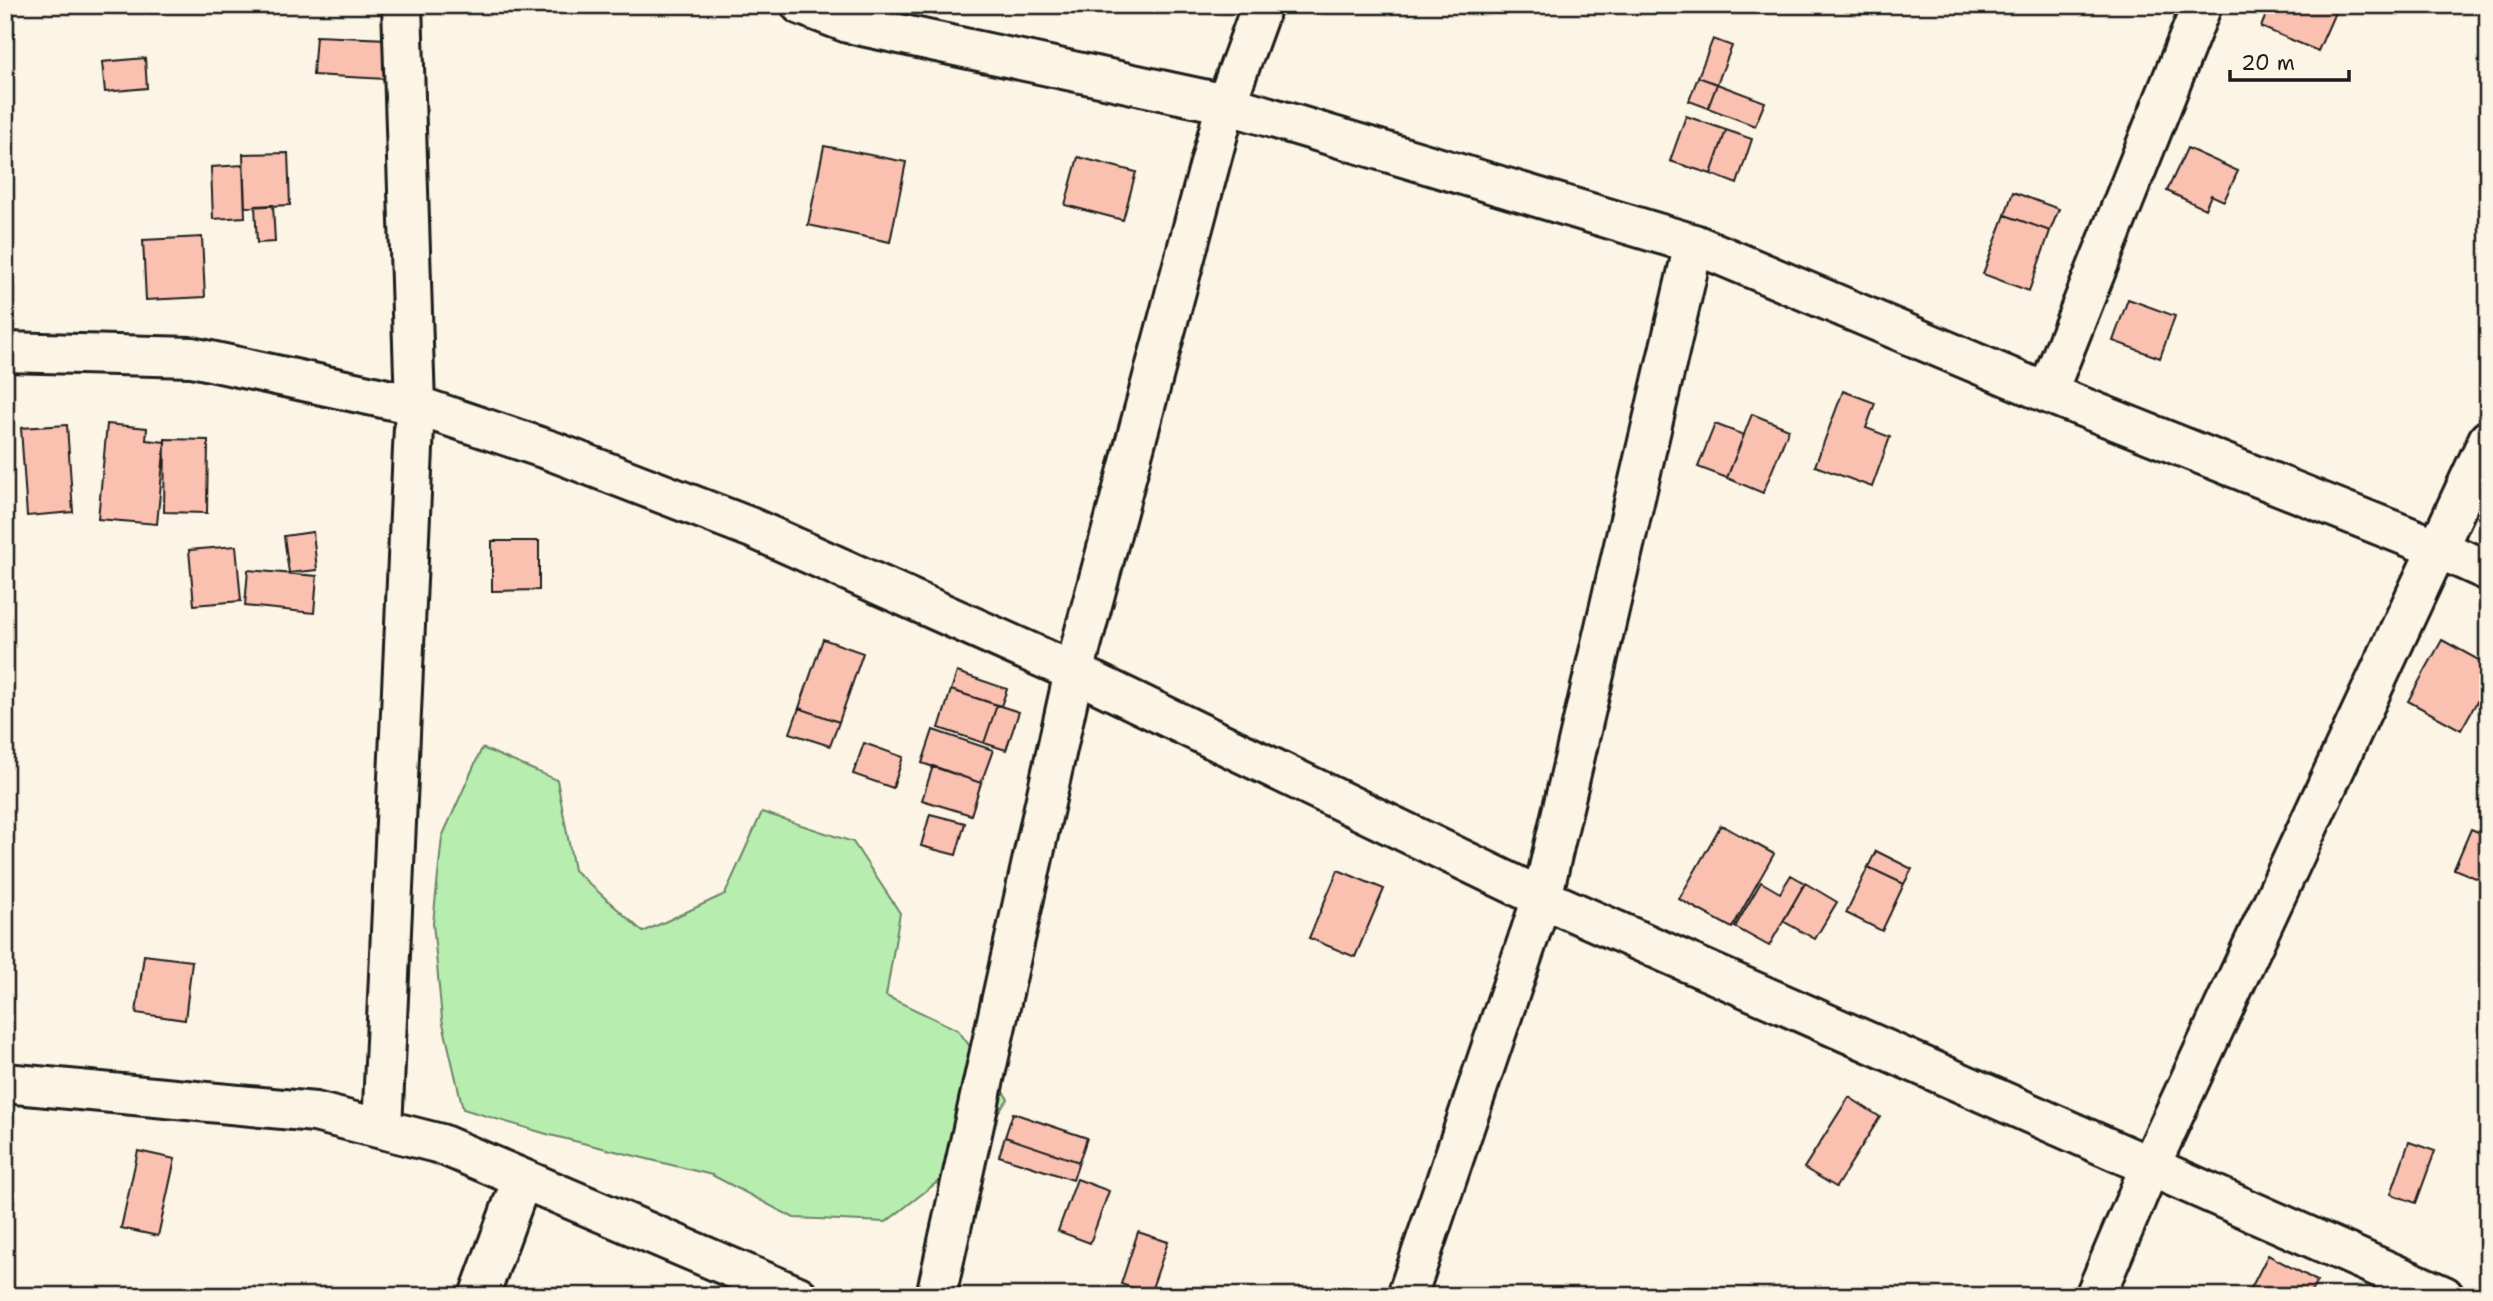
<svg xmlns="http://www.w3.org/2000/svg" width="2493" height="1301" font-family="'Shantell Sans',sans-serif">
<rect width="100%" height="100%" fill="#fcf5e5"/>
<filter id="ink" filterUnits="userSpaceOnUse"><feTurbulence type="fractalNoise" baseFrequency=".0143" numOctaves="2"/><feDisplacementMap in="SourceGraphic" scale="14" xChannelSelector="R" yChannelSelector="G"/><feConvolveMatrix kernelMatrix="1 2 1 2 8 2 1 2 1" color-interpolation-filters="sRGB"/></filter>
<g filter="url(#ink)">
<path fill="#b7edaf" stroke="#6a8466" stroke-width="2" d="M482,748L557,780L574,870L643,932L725,894L762,812L853,842L900,913L886,996L958,1030L1008,1099L954,1169L886,1222L794,1218L712,1175L550,1135L463,1109L442,1019L433,923L442,837Z"/>
<path fill="#fac1b1" stroke="#1c1c1c" stroke-width="2" d="M2270,5H2331L2337,8L2318,51L2261,27Z
M316,36L388,39L386,79L313,75Z
M1713,39L1732,46L1717,84L1698,77Z
M145,58L147,88L105,92L102,62Z
M1698,77L1717,84L1708,108L1689,101Z
M1717,84L1765,102L1755,126L1708,108Z
M1686,116L1726,130L1711,174L1670,161Z
M1726,130L1752,139L1737,184L1711,174Z
M824,146L906,162L890,242L808,225Z
M2187,148L2238,171L2224,201L2211,195L2205,209L2167,191Z
M288,153L290,205L245,207L243,154Z
M1078,157L1136,172L1123,220L1065,205Z
M243,165L245,217L213,219L211,167Z
M2013,192L2059,209L2050,231L2005,215Z
M273,205L275,242L257,243L255,206Z
M2005,215L2050,231L2029,291L1983,274Z
M202,237L205,297L146,300L143,240Z
M2128,299L2175,316L2160,358L2113,341Z
M1843,391L1875,403L1866,428L1890,437L1872,487L1815,466Z
M1752,414L1789,429L1763,493L1727,478Z
M107,424L147,428L146,440L165,442L157,524L98,519Z
M1715,424L1744,435L1727,478L1698,467Z
M67,425L73,512L27,516L21,428Z
M165,439L208,440L207,513L164,512Z
M313,532L317,570L289,573L284,536Z
M492,541H539V590L492,591Z
M236,546L241,601L194,605L189,550Z
M248,570L317,576L314,613L245,606Z
M823,639L863,653L839,722L799,708Z
M2442,640L2488,665V682L2461,730L2408,701Z
M957,672L1007,689L1001,706L951,690Z
M951,690L997,705L984,743L939,728Z
M997,705L1019,712L1006,750L984,743Z
M799,708L839,722L830,746L790,733Z
M933,730L993,750L981,783L922,763Z
M864,743L903,757L893,788L853,774Z
M933,766L981,783L971,815L922,800Z
M930,814L965,823L956,855L921,846Z
M1721,825L1774,854L1732,928L1679,899Z
M2471,829L2488,836V883L2454,869Z
M1876,851L1912,869L1904,884L1868,867Z
M1868,867L1904,884L1882,931L1846,913Z
M1338,870L1384,889L1355,957L1309,938Z
M1791,875L1805,883L1769,946L1735,927L1761,882L1780,893Z
M1805,883L1837,902L1815,939L1783,921Z
M144,955L192,961L185,1020L136,1013Z
M1849,1097L1880,1117L1836,1187L1804,1168Z
M1013,1113L1087,1138L1079,1162L1005,1137Z
M1005,1137L1079,1162L1073,1180L999,1156Z
M2409,1142L2435,1151L2416,1203L2391,1194Z
M138,1151L175,1159L158,1236L121,1228Z
M1077,1179L1109,1191L1090,1243L1058,1231Z
M1138,1232L1168,1242L1150,1294L1121,1284Z
M2268,1255L2317,1281L2309,1296H2247Z"/>
<g fill="none" stroke-linecap="round" stroke-linejoin="round">
<defs>
<path id="minor" d="M801,5L848,23L1226,104L1694,244L2047,393L2437,548L2488,571
M5,352L192,357L415,405L552,451L752,528L1074,672L1542,898L2444,1296
M2047,393L2202,5
M5,1083L315,1112L441,1144L798,1296
M382,1129L415,405L402,5
M479,1296L522,1179
M936,1296L1074,672L1226,104L1262,5
M1407,1296L1542,898L1694,244
M2095,1296L2151,1164L2488,440"/>
</defs>
<use href="#minor" stroke="#1c1c1c" stroke-width="44"/>
<use href="#minor" stroke="#fcf5e5" stroke-width="38"/>
</g>
</g>
<rect width="2493" height="1301" fill="none" stroke="#fcf5e5" stroke-width="28"/>
<rect x="14" y="14" width="2465" height="1273" fill="none" stroke="#1c1c1c" stroke-width="2.5" filter="url(#ink)"/>
<path d="M2230 70v10h119v-10" fill="none" stroke="#1c1c1c" stroke-width="3.5"/>
<text x="2241" y="70" font-size="21" fill="#1c1c1c" stroke="#fcf5e5" stroke-width="5" paint-order="stroke">20 m</text>
</svg>
